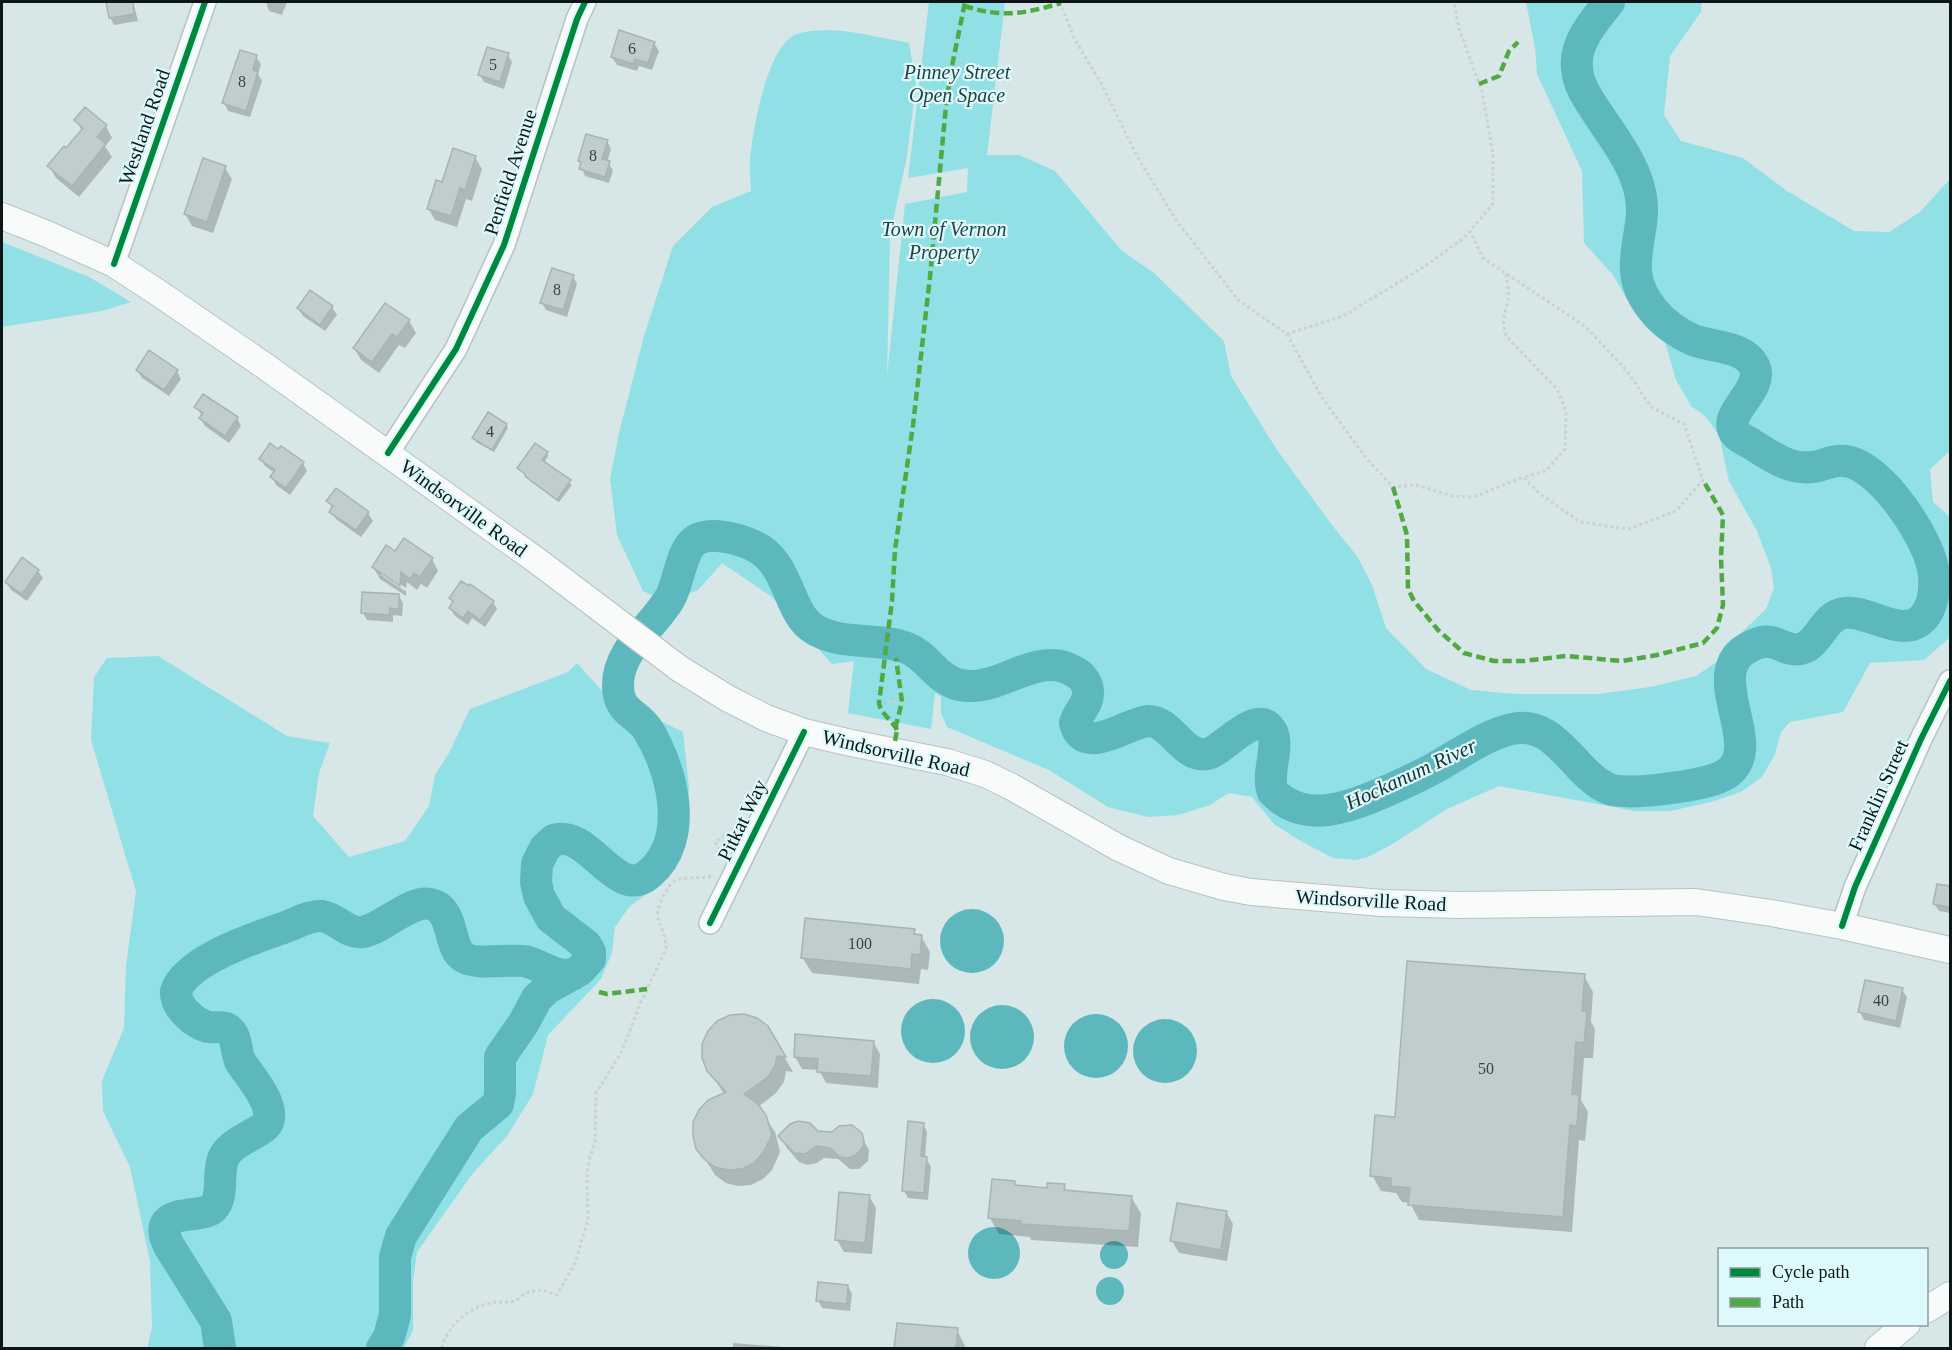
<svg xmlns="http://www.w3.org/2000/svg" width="1952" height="1350" font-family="Georgia,serif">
<rect width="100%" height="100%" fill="#d7e6e7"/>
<path fill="#90e0e5" d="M929,2H1005L987,155H1019L1055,171L1122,251L1154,273L1224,341L1231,376L1277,450L1332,525L1357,556L1372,585L1386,628L1426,669L1471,690L1516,694H1598L1650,687L1696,676L1721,659L1737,637L1766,609L1774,588L1771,568L1757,531L1729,481L1719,435L1705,416L1691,406L1676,380L1664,339L1627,299L1613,275L1584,243L1582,171L1537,74L1535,48L1526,2H1702L1701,12L1670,56L1664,115L1681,141L1743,158L1787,191L1854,231L1889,232L1920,212L1950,179V451L1930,469L1933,502L1950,517V630L1948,639L1924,660L1870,663L1843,712L1790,722L1781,732L1775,754L1762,777L1741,792L1711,802L1670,811H1635L1499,786L1447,809L1389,846L1370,856L1356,860L1333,858L1299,840L1274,824L1252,797L1229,793L1210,805L1178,815L1148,817L1108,807L1049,770L947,727L941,713V697L935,693L931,729L848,713L854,661L832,664L772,597L722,563L698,590L667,602L643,591L617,535L610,479L619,433L644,336L673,246L712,207L751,191C751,181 749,170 750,159C753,131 767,40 800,33C835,25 874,37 909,43L916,85L907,156L890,235L887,376L905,204L967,192L968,168L908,178Z
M2,242L89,277L131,302L102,311L2,327Z
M158,656L287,736L330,743L319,773L313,816L349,857L405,841L429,806L435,775L449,753L470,709L568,672L577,663L605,694L683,732L689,788L687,824L672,857L652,890L630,906L615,927L612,953L601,979L548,1035L533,1094L507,1136L473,1173L417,1252L413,1281V1330L404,1348H147L152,1328L150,1261L130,1167L103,1111L102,1081L124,1028L126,966L136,891L91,740L94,677L107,658Z"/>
<path fill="#5cb8bd" d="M940 941a32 32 0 1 1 64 0a32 32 0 1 1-64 0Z
M901 1031a32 32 0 1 1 64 0a32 32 0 1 1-64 0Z
M970 1037a32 32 0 1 1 64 0a32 32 0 1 1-64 0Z
M1064 1046a32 32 0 1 1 64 0a32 32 0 1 1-64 0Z
M1133 1051a32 32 0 1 1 64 0a32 32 0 1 1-64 0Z
M968 1253a26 26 0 1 1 52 0a26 26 0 1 1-52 0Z
M1100 1255a14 14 0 1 1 28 0a14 14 0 1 1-28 0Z
M1096 1291a14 14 0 1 1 28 0a14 14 0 1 1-28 0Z"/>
<path fill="#0003" d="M108,2H133L138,21L114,25L110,17Z
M266,2H287L282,15L269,11Z
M654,43L659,51L652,70L639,66L637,71L617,65L612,57Z
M508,55L512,62L504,89L484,82L480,75Z
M256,57L261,64L258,74L262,81L250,117L228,111L224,103Z
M76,120L106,126L112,138L105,146L112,157L79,197L56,178L49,166L67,150L82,131Z
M607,141L611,149L607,162L613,170L609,183L585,176L579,161Z
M475,157L482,169L472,201L466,199L457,227L435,220L428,208L443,184Z
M225,168L232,179L213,233L192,226L185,214Z
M573,276L577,284L567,317L546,310L542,303Z
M310,292L332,307L337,315L325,331L303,316L298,308Z
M409,321L416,333L405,348L399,345L379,373L361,360L354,348Z
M137,370L177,371L181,379L169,396L142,378Z
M196,407L237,418L241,426L229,443L205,426L201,419L202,416Z
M506,425L508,428L494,452L476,442L474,438Z
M547,453L548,456L544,463L572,485L559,502L530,481L519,468Z
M261,459L303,463L307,471L290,495L276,485L272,477L275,473L265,466Z
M336,490L368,513L373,521L361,537L336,519L331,512L333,509L328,501Z
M395,554L432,559L438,571L427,588L421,584L417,590L407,582L406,588L381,571V575L405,591L406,590V596L380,579L373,567Z
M38,571L43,578L27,601L11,590L6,582Z
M399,596L403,603L402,616L393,615V622L367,620L363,613Z
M451,598L493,602L497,609L485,627L472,618L468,625L455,616L450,608L454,604Z
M1938,885L1950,888V913L1939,911L1934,904Z
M914,931L917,936H921L930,952L928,970L921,969L919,984L812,973L802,957Z
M1584,976L1593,992L1591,1022L1595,1029L1593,1058H1584L1581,1100L1588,1112L1585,1141L1579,1140L1572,1232L1419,1220L1410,1203L1402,1202L1396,1193L1381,1191L1372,1175L1396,1119Z
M1902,990L1907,997L1900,1028L1864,1020L1860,1012Z
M767,1027L793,1072L786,1071L784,1082L776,1093L758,1107L775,1132L780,1152L772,1170L763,1179L751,1185L738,1186L726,1183L715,1175L698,1148L724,1094L709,1070Z
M874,1043L880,1054L878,1088L826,1083L819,1070L802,1069L795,1057Z
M923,1124L927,1132L925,1158L931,1166L928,1200L908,1198L904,1191Z
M858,1131L869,1150L868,1161L859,1169H850L838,1159L824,1158L817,1163L808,1165L799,1162L787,1148L780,1137Z
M1014,1182L1017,1187L1048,1190L1064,1186L1067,1191L1131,1197L1141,1213L1138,1247L1031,1240L1030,1237L999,1234L990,1218Z
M869,1196L876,1208L872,1254L844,1252L837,1240Z
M1226,1212L1233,1224L1227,1261L1179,1253L1172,1241Z
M848,1286L852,1294L850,1311L822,1308L818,1300Z
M898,1324L957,1330L966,1348H896Z
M733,1343L796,1348H733Z"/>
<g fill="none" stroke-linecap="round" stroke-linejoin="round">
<path stroke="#5cb8bd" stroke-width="32" d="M220,1348L216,1321L169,1246C149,1205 202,1220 213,1208C225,1196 216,1170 225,1155C235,1139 264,1132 268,1122C275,1103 249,1076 240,1061C236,1052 237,1038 230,1031C225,1025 215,1028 208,1027C194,1023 175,1007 176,991C187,960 254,938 283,928C296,924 308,915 322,916C337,918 348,935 363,932C384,928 410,900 430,904C454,908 448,945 462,956C473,966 509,959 524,961C540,964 556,978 572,975
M382,1348L389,1337L395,1315V1257L401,1236L469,1128L498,1104L500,1093V1057L523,1024L537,998L548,988L580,970L590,959V952L586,945L551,918L539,896L536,882L537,864L545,848L554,840C589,828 616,902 649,874C691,839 672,769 648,730C636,712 619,713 618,687C617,649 653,628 670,598C679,583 681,549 696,540C710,531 740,539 754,546C791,564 786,611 814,629C841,646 878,637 907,648C920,653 928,664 938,673C947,681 957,686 969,686C1006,687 1039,650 1075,672C1082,676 1088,683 1088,692C1089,704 1078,712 1075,723C1083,758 1129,722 1148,721C1172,721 1182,758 1207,754C1221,752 1256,709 1270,729C1282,743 1265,774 1273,792C1302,822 1341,810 1375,796C1396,787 1417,778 1436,767C1460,754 1485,735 1512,729C1557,719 1574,775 1609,789C1629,796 1697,786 1718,778C1779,754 1687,666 1759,643C1775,637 1785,652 1800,649C1820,645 1823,616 1844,613C1869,609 1903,641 1924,617C1933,606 1935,589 1934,576C1933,543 1880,464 1845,461C1833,459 1823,466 1812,467C1789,470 1769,455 1750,443C1748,442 1737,436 1736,434C1719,414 1766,390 1754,366C1745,346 1711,347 1693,340C1678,333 1663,323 1653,310C1616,266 1652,232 1639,188C1632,161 1613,137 1598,114C1589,100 1578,86 1577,68C1574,43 1595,20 1609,2"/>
</g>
<path fill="#c0cdcd" stroke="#a8b4b4" stroke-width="1.5" d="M106,2H133L134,14L109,18Z
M619,30L655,42L648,63L635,59L633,64L611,57Z
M487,47L509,53L500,82L478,75Z
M240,50L257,55L253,70L258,72L246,111L222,103Z
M85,107L107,125L97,137L106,144L72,186L47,166L64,146L66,148L83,128L74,120Z
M586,134L608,140L602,159L610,161L605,177L579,169L581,162L578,161Z
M453,148L476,156L465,190L460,188L451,216L427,209L436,180L442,182Z
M203,158L226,166L207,222L184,214Z
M552,268L574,275L563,310L540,303Z
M310,290L333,306L320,325L297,308Z
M385,303L410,320L397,337L392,334L372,362L353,348Z
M149,350L178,370L164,390L136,370Z
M203,394L238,417L225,436L199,418L203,413L194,407Z
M488,412L507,424L492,450L472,438Z
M270,443L278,449L281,446L304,462L286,488L270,477L275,470L259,459Z
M535,443L548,452L542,460L571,480L557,500L526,477L524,473L517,468Z
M336,488L369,512L356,530L329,512L333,506L326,501Z
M404,538L433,558L420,577L414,573L410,579L401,572L400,586L372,567L386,545L395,551Z
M22,557L39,570L22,594L5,582Z
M461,581L469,586L470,584L494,601L480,620L468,611L463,618L449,608L453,601L449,598Z
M362,592L399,594V609L390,608L389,615L361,613Z
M1937,884L1950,886V907L1933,904Z
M805,918L915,929L914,934L922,935L920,955L912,954L911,969L801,958Z
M1407,961L1585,974L1582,1011L1587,1012L1584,1043L1576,1042L1572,1094L1579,1095L1577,1126L1570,1125L1563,1217L1408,1205L1410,1188L1391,1186V1178L1370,1176L1375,1115L1395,1117Z
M1865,980L1903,988L1896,1021L1858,1012Z
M744,1014L757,1018L768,1026L786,1057L777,1056L775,1066L768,1077L744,1094L758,1104L766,1115L772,1135L763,1153L754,1163L742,1169L728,1170L715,1167L704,1159L696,1149L693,1136V1122L699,1110L708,1100L726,1092L707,1071L702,1058V1044L708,1031L717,1021L730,1015Z
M795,1034L874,1041L871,1076L817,1072L818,1059L794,1057Z
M798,1121L810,1123L818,1131L832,1132L839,1126L852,1125L862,1133L864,1141L863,1147L856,1155L848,1158L840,1157L830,1148L817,1146L805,1154L794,1153L778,1136L790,1124Z
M908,1121L924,1123L921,1156L927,1157L924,1193L902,1191Z
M992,1179L1015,1181V1185L1047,1188V1183L1065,1184L1064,1190L1132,1196L1129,1231L1021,1224V1221L988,1218Z
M839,1192L870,1195L865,1243L835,1240Z
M1177,1203L1227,1211L1221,1250L1170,1241Z
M818,1282L848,1285L847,1304L816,1301Z
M897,1323L958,1328L956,1348H894Z"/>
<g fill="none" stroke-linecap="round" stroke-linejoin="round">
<defs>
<path id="minor" d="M114,264L205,2
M388,453L456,349L504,245L577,19L585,2
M710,923L804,732
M1842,926L1855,887L1921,739L1950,681"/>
<path id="major" d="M2,216L47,234L114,264L157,292L262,364L536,560L680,669L727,698L766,718L804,732L851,743L947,762L985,774L1010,786L1119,848L1169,871L1224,887L1251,892L1382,903L1460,905L1696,902L1771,913L1842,926L1950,950
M1926,1310L1950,1295
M1878,1348L1907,1324"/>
</defs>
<use href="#minor" stroke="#b7c2c3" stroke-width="24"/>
<use href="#major" stroke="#b7c2c3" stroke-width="28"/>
<path stroke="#ccd0d0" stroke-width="3" stroke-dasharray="3 3" stroke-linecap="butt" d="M1060,2L1075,40L1102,85L1137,156L1176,220L1238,300L1287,334L1343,316L1422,268L1464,238L1493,204V155L1482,91L1459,29L1454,2
M1506,274L1509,297L1503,320L1506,336L1557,389L1566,411L1565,449L1546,471L1524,477
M1287,334L1321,396L1366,458L1393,487L1416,485L1453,496L1474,497L1523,477L1539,493L1580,522L1629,529L1676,511L1703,480L1684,424L1651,407L1627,371L1586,327L1483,258L1470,231
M887,701L902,702
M723,855L715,842L734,829
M442,1348C447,1326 468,1308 491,1303C497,1301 504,1303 510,1302C514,1302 518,1299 522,1296C535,1287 543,1290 557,1295L575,1263L588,1220L587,1177L589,1160L595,1143L596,1093L621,1053L641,1002L666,949C667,925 647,921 666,892C668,888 671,883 675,881C686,875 700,880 712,876"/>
<use href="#minor" stroke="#f9fbfb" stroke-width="21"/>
<use href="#major" stroke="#f9fbfb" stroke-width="26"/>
<path stroke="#50a942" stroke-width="4.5" stroke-dasharray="9 4.5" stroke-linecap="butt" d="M964,6C1003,18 1023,14 1061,3
M1479,84L1499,76L1509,51L1518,42
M1393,487L1407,535L1408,589L1414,601L1438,630L1464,653L1494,661H1524L1566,656L1622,661L1657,655L1703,643L1717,628L1723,605L1721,558L1723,515L1703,480
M897,730C892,720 880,713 879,703L892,601L895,550L913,425L930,277L946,105L952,66L965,2
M895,741L897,730L896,725L902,702L896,658
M599,992L607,994L647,989"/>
<defs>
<path id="cycleway" d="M114,264L205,2
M388,453L456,349L504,245L577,19L585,2
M710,923L804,732
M1842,926L1855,887L1921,739L1950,681"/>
</defs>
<use href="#cycleway" stroke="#ddf9fb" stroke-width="10"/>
<use href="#cycleway" stroke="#00873e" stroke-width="6"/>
</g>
<g text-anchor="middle" stroke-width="4.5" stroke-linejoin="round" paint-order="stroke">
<g font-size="16" fill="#394444">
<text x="632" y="54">6</text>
<text x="493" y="70">5</text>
<text x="242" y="87">8</text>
<text x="593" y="161">8</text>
<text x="557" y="295">8</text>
<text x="490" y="437">4</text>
<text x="860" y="949">100</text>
<text x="1881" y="1006">40</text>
<text x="1486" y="1074">50</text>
</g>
<g font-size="20" font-style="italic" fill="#253f41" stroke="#ddf9fb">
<text x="957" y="79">Pinney Street<tspan x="957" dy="23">Open Space</tspan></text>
<text x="944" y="236">Town of Vernon<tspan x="944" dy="23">Property</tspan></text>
</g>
<g font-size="20" fill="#0c1616" stroke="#ddf9fb">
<text transform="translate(144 127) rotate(-71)" y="7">Westland Road</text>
<text transform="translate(510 172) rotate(-72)" y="7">Penfield Avenue</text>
<text transform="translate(464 508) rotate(36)" y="7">Windsorville Road</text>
<text transform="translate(896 753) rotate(13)" y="7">Windsorville Road</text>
<text transform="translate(1878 795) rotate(-66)" y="7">Franklin Street</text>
<text transform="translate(742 820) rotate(-64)" y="7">Pitkat Way</text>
<text transform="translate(1371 900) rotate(3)" y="7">Windsorville Road</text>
</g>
<g font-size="21" font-style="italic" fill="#183133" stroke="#ddf9fb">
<text transform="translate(1411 774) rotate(-25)" y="7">Hockanum River</text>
</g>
</g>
<rect width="1952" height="1350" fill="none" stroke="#0c1616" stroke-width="6"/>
<rect x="1718" y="1248" width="210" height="78" fill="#ddf9fb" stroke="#899e9f" stroke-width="1.5"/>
<rect x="1730" y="1268" width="30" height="9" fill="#00873e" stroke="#899e9f" stroke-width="1.5"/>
<text x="1772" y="1278" font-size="18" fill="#0c1616">Cycle path</text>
<rect x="1730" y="1298" width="30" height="9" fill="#50a942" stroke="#899e9f" stroke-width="1.5"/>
<text x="1772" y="1308" font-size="18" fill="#0c1616">Path</text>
</svg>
